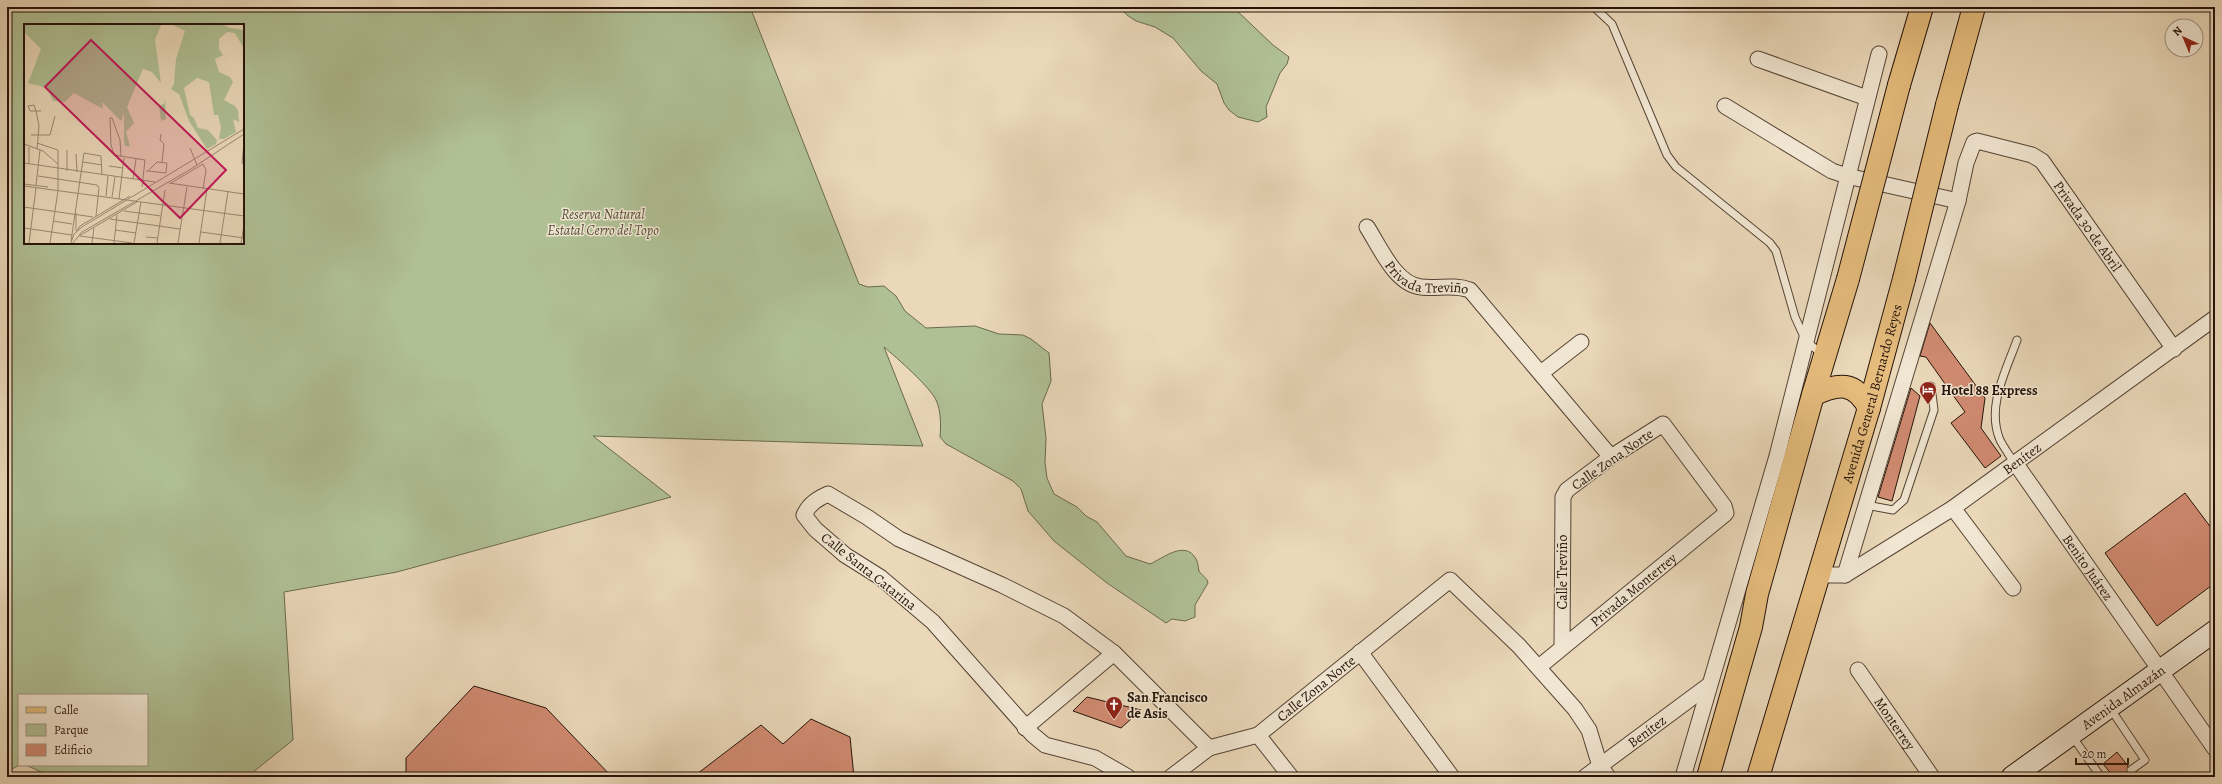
<svg xmlns="http://www.w3.org/2000/svg" width="2222" height="784" font-family="Alegreya,serif">
<rect width="100%" height="100%" fill="#ead8b9"/>
<filter id="stains"><feTurbulence type="fractalNoise" baseFrequency=".005" numOctaves="4"/><feColorMatrix values="0 0 0 0 .2 0 0 0 0 .09 0 0 0 0 .02 0 0 0 .5 -.17"/></filter>
<radialGradient id="worn" r=".72"><stop offset=".6" stop-color="#630" stop-opacity="0"/><stop offset="1" stop-color="#630" stop-opacity=".3"/></radialGradient>
<path fill="#b0c095" stroke="#6a6a4f" fill-rule="evenodd" d="M7,7H750L859,284L868,287L884,286L896,296L905,311L926,328L975,326L999,334L1023,335L1031,339L1049,353L1051,381L1042,404L1046,438L1045,463L1047,478L1054,494L1077,507L1086,516L1097,522L1126,556L1150,564C1162,559 1185,539 1196,559C1198,562 1198,567 1199,571C1202,576 1207,577 1208,583L1195,605V617L1185,621L1172,619L1166,623L1107,583L1054,541L1028,511L1021,489L1013,481L946,444L940,437C941,426 941,410 936,400C930,387 896,357 884,347L923,446L593,436L671,497L397,572L284,592L293,740L247,777H52L26,765H147V695H19V765L7,772ZM25,25H243V243H25Z
M1119,7H1233L1273,45L1289,57L1287,64L1280,73L1266,107L1267,117L1258,122L1238,117L1229,110L1224,103L1217,84L1201,71L1173,38L1155,27L1136,21L1127,15Z"/>
<path fill="#d18b72" stroke="#251309" d="M1930,323L1985,398L1981,428L2001,456L1985,468L1951,423L1965,412L1926,357L1920,356Z
M1911,388L1920,396L1892,501L1878,497Z
M2185,493L2215,533V583L2157,626L2105,553Z
M474,686L546,708L612,777H406V758Z
M1087,697L1141,710L1121,728L1073,711Z
M811,719L850,737L854,777H693L761,725L783,744Z
M2117,752L2128,766L2127,773L2134,774L2136,777H2114L2103,764Z"/>
<g fill="none" stroke-linecap="round" stroke-linejoin="round">
<defs>
<path id="lane" d="M1594,7L1612,24L1667,155L1676,167L1770,243L1776,251L1795,317L1806,341L1823,355
M2015,464C2010,456 2004,448 2000,440C1986,407 2006,371 2017,340
M1866,505L1893,510L1904,500L1934,410L1931,386
M2110,708L2145,760L2131,770
M2072,736L2101,777"/>
<g id="street">
<path d="M1758,59L1867,98"/>
<path d="M1725,106L1832,171L1847,176L1958,201"/>
<path id="s1" d="M1367,227C1380,247 1395,284 1421,287C1439,289 1453,284 1470,290L1611,457"/>
<path d="M1541,373L1581,342"/>
<path id="s2" d="M2016,464L2215,749"/>
<path d="M1953,508L2013,588"/>
<path id="s3" d="M1818,575H1845L1953,508L2215,318"/>
<path id="s4" d="M1845,575L1958,201L1966,163L1974,142L1977,141L2032,155L2042,161L2174,349"/>
<path d="M1360,652L1452,777"/>
<path id="s5" d="M1539,667L1562,648L1724,515L1726,513L1724,506L1663,424L1611,457L1567,490L1563,497L1562,648"/>
<path id="s6" d="M1858,670L1932,777"/>
<path d="M1025,728L1114,653"/>
<path d="M1258,735L1291,777"/>
<path d="M1128,777L1095,758L1045,745L1033,735L933,622L880,577L845,555L815,529L804,515C809,504 817,499 828,494L867,517L899,539L1002,585L1064,616L1114,653L1209,748"/>
<path id="s7" d="M1171,777L1209,748L1258,735L1450,580L1519,646L1575,709L1589,730L1600,766L1608,777"/>
<path id="s8" d="M1585,777L1709,685"/>
<path d="M1683,777L1777,456L1879,54"/>
</g>
<g id="secondary">
<path id="s9" d="M2012,777L2215,631"/>
</g>
<g id="primary">
<path d="M1899,85L1922,7"/>
<path d="M1947,105L1974,7"/>
<path d="M1813,395C1838,383 1855,381 1869,408"/>
<path d="M1708,777L1751,627L1757,594L1813,395L1848,279"/>
<path id="s10" d="M1758,777L1869,408L1904,279"/>
</g>
</defs>
<use href="#lane" stroke="#564435" stroke-width="9"/>
<use href="#street" stroke="#564435" stroke-width="17"/>
<use href="#secondary" stroke="#251309" stroke-width="23"/>
<use href="#primary" stroke="#251309" stroke-width="24"/>
<use href="#lane" stroke="#f1e6d2" stroke-width="7"/>
<use href="#street" stroke="#f1e6d2" stroke-width="15"/>
<use href="#secondary" stroke="#f1e6d2" stroke-width="21"/>
<use href="#primary" stroke="#e5bc7c" stroke-width="22"/>
<defs>
<path id="primary-bridge" d="M1848,279L1899,85
M1904,279L1947,105"/>
</defs>
<use href="#primary-bridge" stroke="#251309" stroke-width="24" stroke-linecap="butt"/>
<use href="#primary-bridge" stroke="#e5bc7c" stroke-width="22"/>
</g>
<defs>
<symbol id="hotel-pin" viewBox="-11 -11 22 30"><path d="M0 17L-7.5 6A9.5 9.5 0 1 1 7.5 6Z" fill="#8f2418" stroke="#f1e6d2"/><path d="M-6-4.5h1.5V1H6V5H4.5V3h-9V5H-6ZM-4 0a1.8 1.8 0 1 1 3.6 0ZM.5 0V-2.5h3Q6-2.5 6 0Z" fill="#fff"/></symbol>
<symbol id="church-pin" viewBox="-11 -11 22 30"><path d="M0 17L-7.5 6A9.5 9.5 0 1 1 7.5 6Z" fill="#8f2418" stroke="#f1e6d2"/><path d="M-1.2-6h2.4v3.5h3.3v2.4h-3.3V6h-2.4V-.1h-3.3v-2.4h3.3Z" fill="#fff"/></symbol>
</defs>
<g fill-rule="evenodd">
<use href="#hotel-pin" x="1918" y="380" width="20" height="27"/>
<use href="#church-pin" x="1104" y="695" width="20" height="27"/>
</g>
<g text-anchor="middle" stroke-width="3" stroke-linejoin="round" paint-order="stroke">
<g font-size="14" font-style="italic" fill="#56503a" stroke="#f1e6d2">
<text x="603" y="219">Reserva Natural<tspan x="603" dy="16">Estatal Cerro del Topo</tspan></text>
</g>
<g font-size="14" fill="#251309" stroke="#f1e6d2">
<text dy="5" stroke="none"><textPath href="#s4" startOffset="603">Privada 30 de Abril</textPath></text>
<text dy="5" stroke="none"><textPath href="#s1" startOffset="86">Privada Treviño</textPath></text>
<text dy="5" stroke="none"><textPath href="#s10" startOffset="400">Avenida General Bernardo Reyes</textPath></text>
<text transform="translate(1612 459) rotate(-35)" y="5">Calle Zona Norte</text>
<text dy="5" stroke="none"><textPath href="#s3" startOffset="239">Benítez</textPath></text>
<text dy="5" stroke="none"><textPath href="#s2" startOffset="126">Benito Juárez</textPath></text>
<text transform="translate(869 571) rotate(38)" y="5">Calle Santa Catarina</text>
<text transform="translate(1562 572) rotate(-90)" y="5">Calle Treviño</text>
<text dy="5" stroke="none"><textPath href="#s5" startOffset="122">Privada Monterrey</textPath></text>
<text dy="5" stroke="none"><textPath href="#s7" startOffset="173">Calle Zona Norte</textPath></text>
<text dy="5" stroke="none"><textPath href="#s9" startOffset="137">Avenida Almazán</textPath></text>
<text dy="5" stroke="none"><textPath href="#s6" startOffset="65">Monterrey</textPath></text>
<text dy="5" stroke="none"><textPath href="#s8" startOffset="77">Benítez</textPath></text>
</g>
<g font-size="14" font-weight="bold" fill="#251309" stroke="#f1e6d2" text-anchor="start">
<text x="1941" y="395">Hotel 88 Express</text>
<text x="1127" y="702">San Francisco<tspan x="1127" dy="16">de Asis</tspan></text>
</g>
</g>
<g transform="translate(24 24)">
<rect width="220" height="220" fill="#ead8b9"/>
<path d="M0,1H137L131,16L137,59L128,48L119,45L103,83L110,99L102,108L106,122H101L100,116V90L97,97L78,78L79,85L50,69L41,78L29,77L23,64L4,59L17,25L0,8ZM149,1H200L206,4L220,6V25L211,9L203,8L195,15V25L199,31L191,35L195,48L206,53L209,58L200,76L211,82L214,86L215,98L209,95L212,108L200,115H195L197,103L194,91H190L185,58L173,54L160,64L166,91L170,94L174,104L184,106L193,116L192,120L183,125L165,97L155,70L147,65L150,60L152,35L161,7ZM141,75L142,95L137,97L135,82L140,80Z" fill="#b0c095"/>
<path fill="none" stroke="#9b8973" stroke-width="1" d="M137,110L136,116L140,120L138,138M7,111H26L31,92M13,119L34,126V167L26,219M220,119L218,139L220,141M0,120L19,127L34,140M5,123V140M166,124L173,141M13,125L15,102L12,87L10,81L4,82L6,87H17M52,130L53,148M97,132L96,116L88,94H86L87,121L90,131L121,136L118,163M59,138L78,141M0,139L131,158M85,142L99,144M43,147V126M122,147H124L142,149V148L143,139L133,138L124,147M14,152L73,161L75,164L72,192M109,155L112,135M145,159L220,170M147,159L179,140L182,146L179,165M0,160L24,163M12,161L16,126M0,162L220,192M82,172L84,152M88,173L91,153M95,175L100,134M0,183L69,193M100,187L137,192M52,189V207M86,195L156,205M29,197L48,200M0,204L48,211M91,206L112,209M53,207L56,202L106,172M177,208L220,214M55,212L113,178M56,212L108,219M122,213L134,214M47,217L60,129L77,132L78,151M5,219L12,164M47,219L50,210L58,203L220,105M49,219L58,208L167,145L220,110M68,219L70,204M90,219L93,191M110,219L117,178M133,219L141,166M154,219L163,163M175,219L183,165M196,219L204,168M217,219L220,202"/>
<path fill="#c2185b" fill-opacity="0.15" stroke="#c2185b" stroke-width="2" d="M67,16L202,146L156,194L21,63Z"/>
<rect width="220" height="220" fill="none" stroke="#251309" stroke-width="2"/>
</g>
<rect width="2222" height="784" fill="none" stroke="#ead8b9" stroke-width="24"/>
<rect x="8" y="8" width="2206" height="768" fill="none" stroke="#251309" stroke-width="2"/>
<rect x="12" y="12" width="2198" height="760" fill="none" stroke="#251309"/>
<rect x="18" y="694" width="130" height="72" fill="#f1e6d2" stroke="#9f9282"/>
<rect x="26" y="707" width="20" height="6" fill="#e5bc7c" stroke="#9f9282"/>
<text x="54" y="714" font-size="12" fill="#251309">Calle</text>
<rect x="26" y="724" width="20" height="12" fill="#b0c095" stroke="#9f9282"/>
<text x="54" y="734" font-size="12" fill="#251309">Parque</text>
<rect x="26" y="744" width="20" height="12" fill="#d18b72" stroke="#9f9282"/>
<text x="54" y="754" font-size="12" fill="#251309">Edificio</text>
<g transform="translate(2184 38) rotate(316)"><circle r="19" fill="#f1e6d2" stroke="#9f9282"/>
<path d="M0-3L7 15L0 10L-7 15Z" fill="#8f2418"/>
<text y="-6" font-size="11" font-weight="bold" text-anchor="middle" fill="#251309">N</text>
</g>
<path d="M2076 758v6h52v-6" fill="none" stroke="#251309" stroke-width="2"/>
<text x="2082" y="758" font-size="12" fill="#251309" stroke="#f1e6d2" stroke-width="3" paint-order="stroke">20 m</text>
<rect width="100%" height="100%" filter="url(#stains)"/>
<rect width="100%" height="100%" fill="url(#worn)"/>
</svg>
